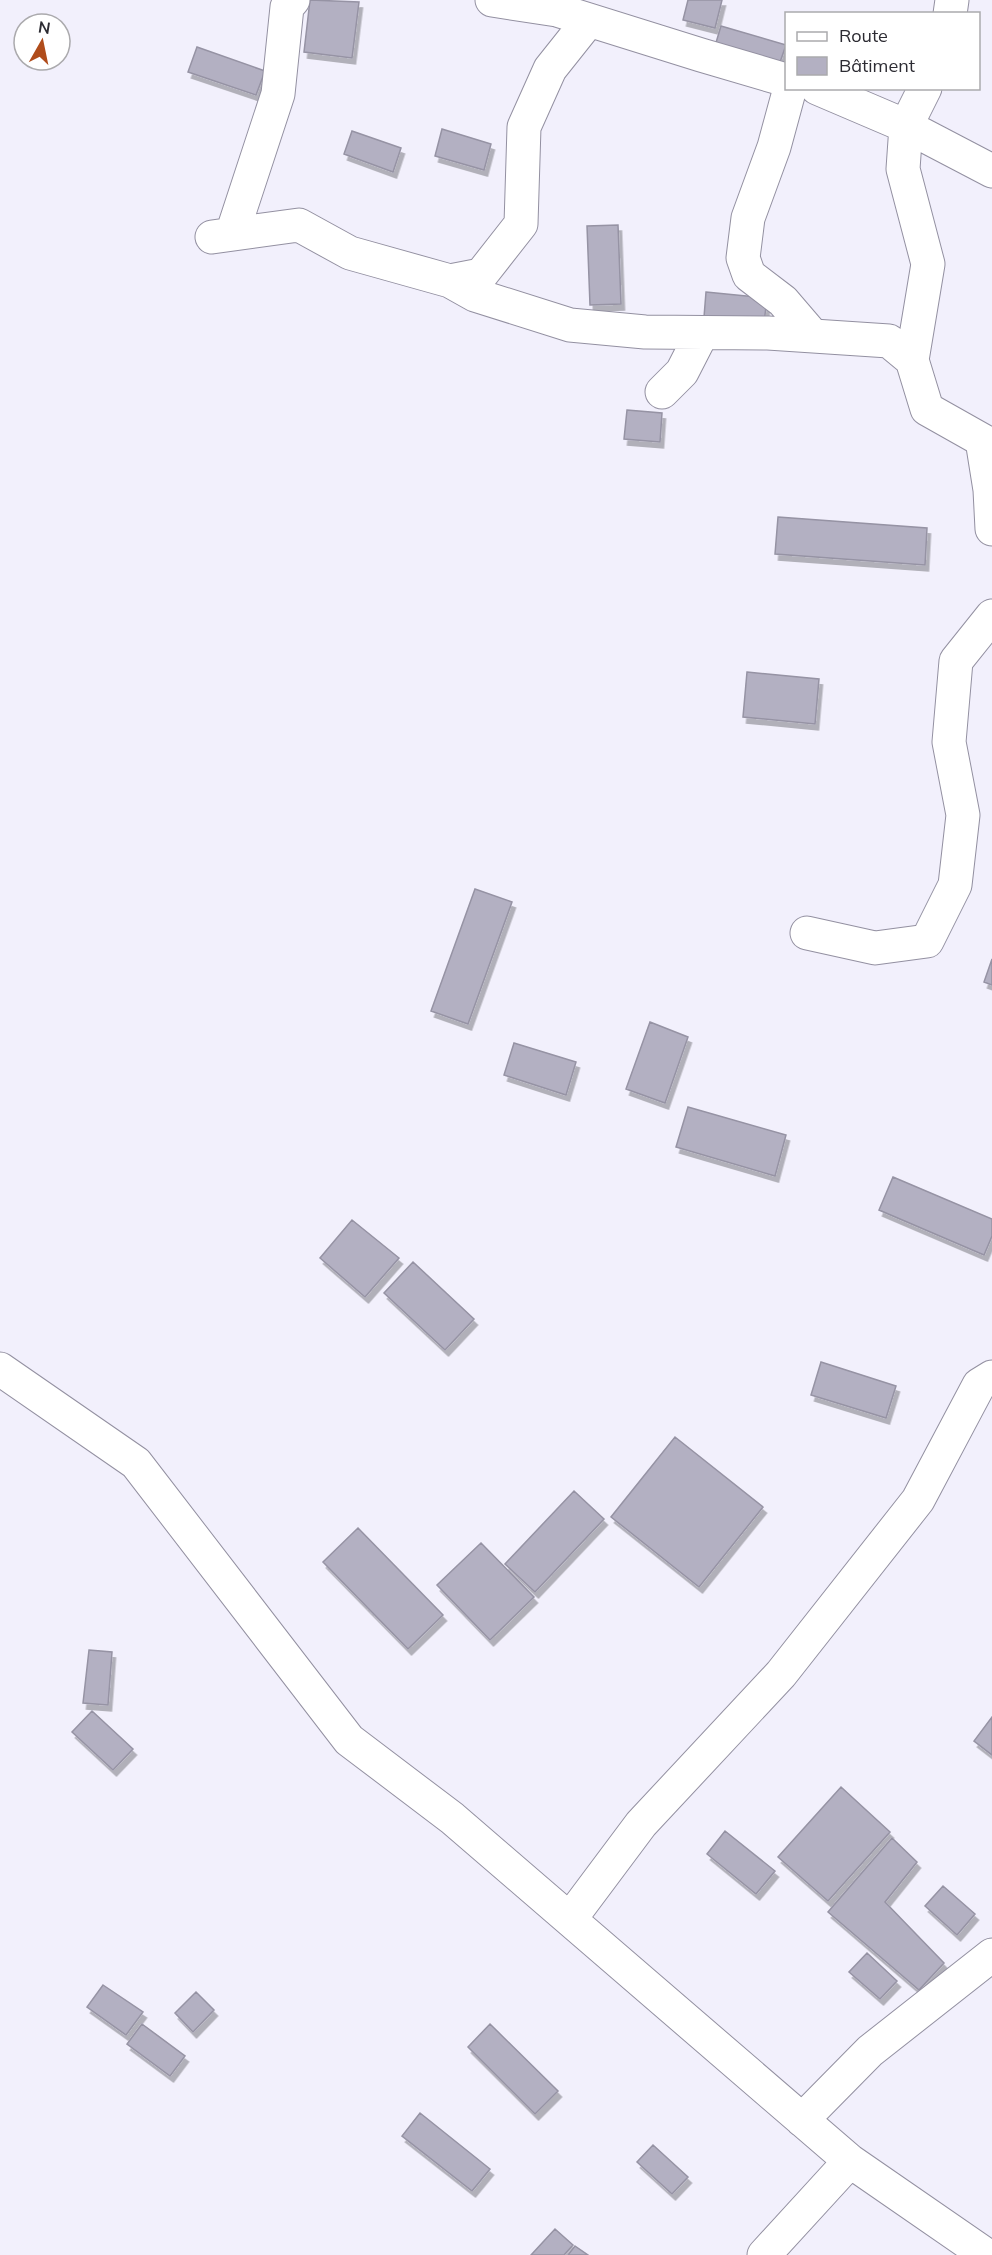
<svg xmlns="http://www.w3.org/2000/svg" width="992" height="2255" font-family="Mulish,sans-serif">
<defs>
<filter id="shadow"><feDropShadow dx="3.5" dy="6" stdDeviation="0" flood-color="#0004"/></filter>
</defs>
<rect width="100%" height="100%" fill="#f2f0fc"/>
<path fill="#b3b0c2" stroke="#9693a4" stroke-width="1.5" filter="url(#shadow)" d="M310,0L359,2L352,58L304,52Z
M688,0H722L715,28L683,20Z
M721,26L786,45L779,65L715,46Z
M197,47L265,71L256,95L188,72Z
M442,129L491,144L484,170L435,156Z
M352,131L401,148L393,172L344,154Z
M618,225L621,304L590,305L587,226Z
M706,292L767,298L764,323L704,317Z
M627,410L662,413L660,442L624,439Z
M778,517L927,528L925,565L775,554Z
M747,672L819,679L815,724L743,717Z
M475,889L512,902L468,1024L431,1011Z
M992,959V985L984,982Z
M650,1022L688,1037L665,1103L626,1089Z
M514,1043L576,1062L566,1095L504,1075Z
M688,1107L786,1135L775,1176L676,1147Z
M893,1177L992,1219V1236L984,1255L879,1210Z
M352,1220L399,1258L365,1297L320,1258Z
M413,1262L474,1319L445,1350L384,1293Z
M821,1362L896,1386L886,1418L811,1395Z
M675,1437L763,1507L699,1587L611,1517Z
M574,1491L604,1519L535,1592L505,1564Z
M358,1528L443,1615L408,1649L323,1562Z
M481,1543L534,1597L490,1640L437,1585Z
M89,1650L112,1652L108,1705L83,1703Z
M92,1711L133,1749L113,1770L72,1732Z
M992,1717V1755L974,1741Z
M841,1787L890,1832L828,1901L778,1857Z
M725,1831L775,1871L756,1894L707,1854Z
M892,1838L917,1862L885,1902L944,1963L919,1990L828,1912Z
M943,1886L975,1914L957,1935L925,1906Z
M867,1953L897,1981L880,1999L849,1972Z
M103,1985L143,2012L126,2035L87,2007Z
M196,1992L214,2010L193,2032L175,2013Z
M142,2024L185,2056L170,2076L127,2044Z
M490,2024L558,2091L535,2114L468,2047Z
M420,2113L490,2169L472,2191L402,2136Z
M653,2145L688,2177L672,2194L637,2162Z
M555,2229L573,2245L564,2255H531Z
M575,2246L588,2255H568Z"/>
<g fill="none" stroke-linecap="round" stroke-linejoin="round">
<defs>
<path id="minor" d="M492,0L557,10L701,55L786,80
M950,14L952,0
M790,88L774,147L748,218L743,258L749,275L783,301L813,336
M817,88L906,126L992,171
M925,88L906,126L903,169L928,264L912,360L927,409L982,440L990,490L992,529
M232,234L278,94L287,7L293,0
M212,237L299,225L350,253L450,281L481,275L521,224L524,127L550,69L589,20
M450,281L475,295L570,325L645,332L768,333L889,341L912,360
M662,392L682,372L702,333
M807,933L875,948L927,941L955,885L963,815L949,742L956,661L992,616
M0,1369L136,1463L349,1740L452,1818L850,2161L986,2255
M570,1919L641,1824L781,1674L918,1500L979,1385L992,1377
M802,2120L870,2051L992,1955
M764,2255L850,2161"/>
</defs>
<use href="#minor" stroke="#9390a1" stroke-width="35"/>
<use href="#minor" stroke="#fff" stroke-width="33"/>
</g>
<rect x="785" y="12" width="195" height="78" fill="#ffffff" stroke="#abaaad" stroke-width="1.5"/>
<rect x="797" y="32" width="30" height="9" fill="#ffffff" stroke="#abaaad" stroke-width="1.5"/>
<text x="839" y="42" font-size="18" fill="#2c2b32">Route</text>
<rect x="797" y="57" width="30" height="18" fill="#b3b0c2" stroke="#abaaad" stroke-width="1.5"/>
<text x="839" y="72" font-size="18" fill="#2c2b32">Bâtiment</text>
<g transform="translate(42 42) rotate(9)"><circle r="28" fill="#ffffff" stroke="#abaaad" stroke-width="1.5"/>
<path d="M0-4.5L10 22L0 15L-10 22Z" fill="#b04c1b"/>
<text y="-9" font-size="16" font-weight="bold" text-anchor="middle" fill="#2c2b32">N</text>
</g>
</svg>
